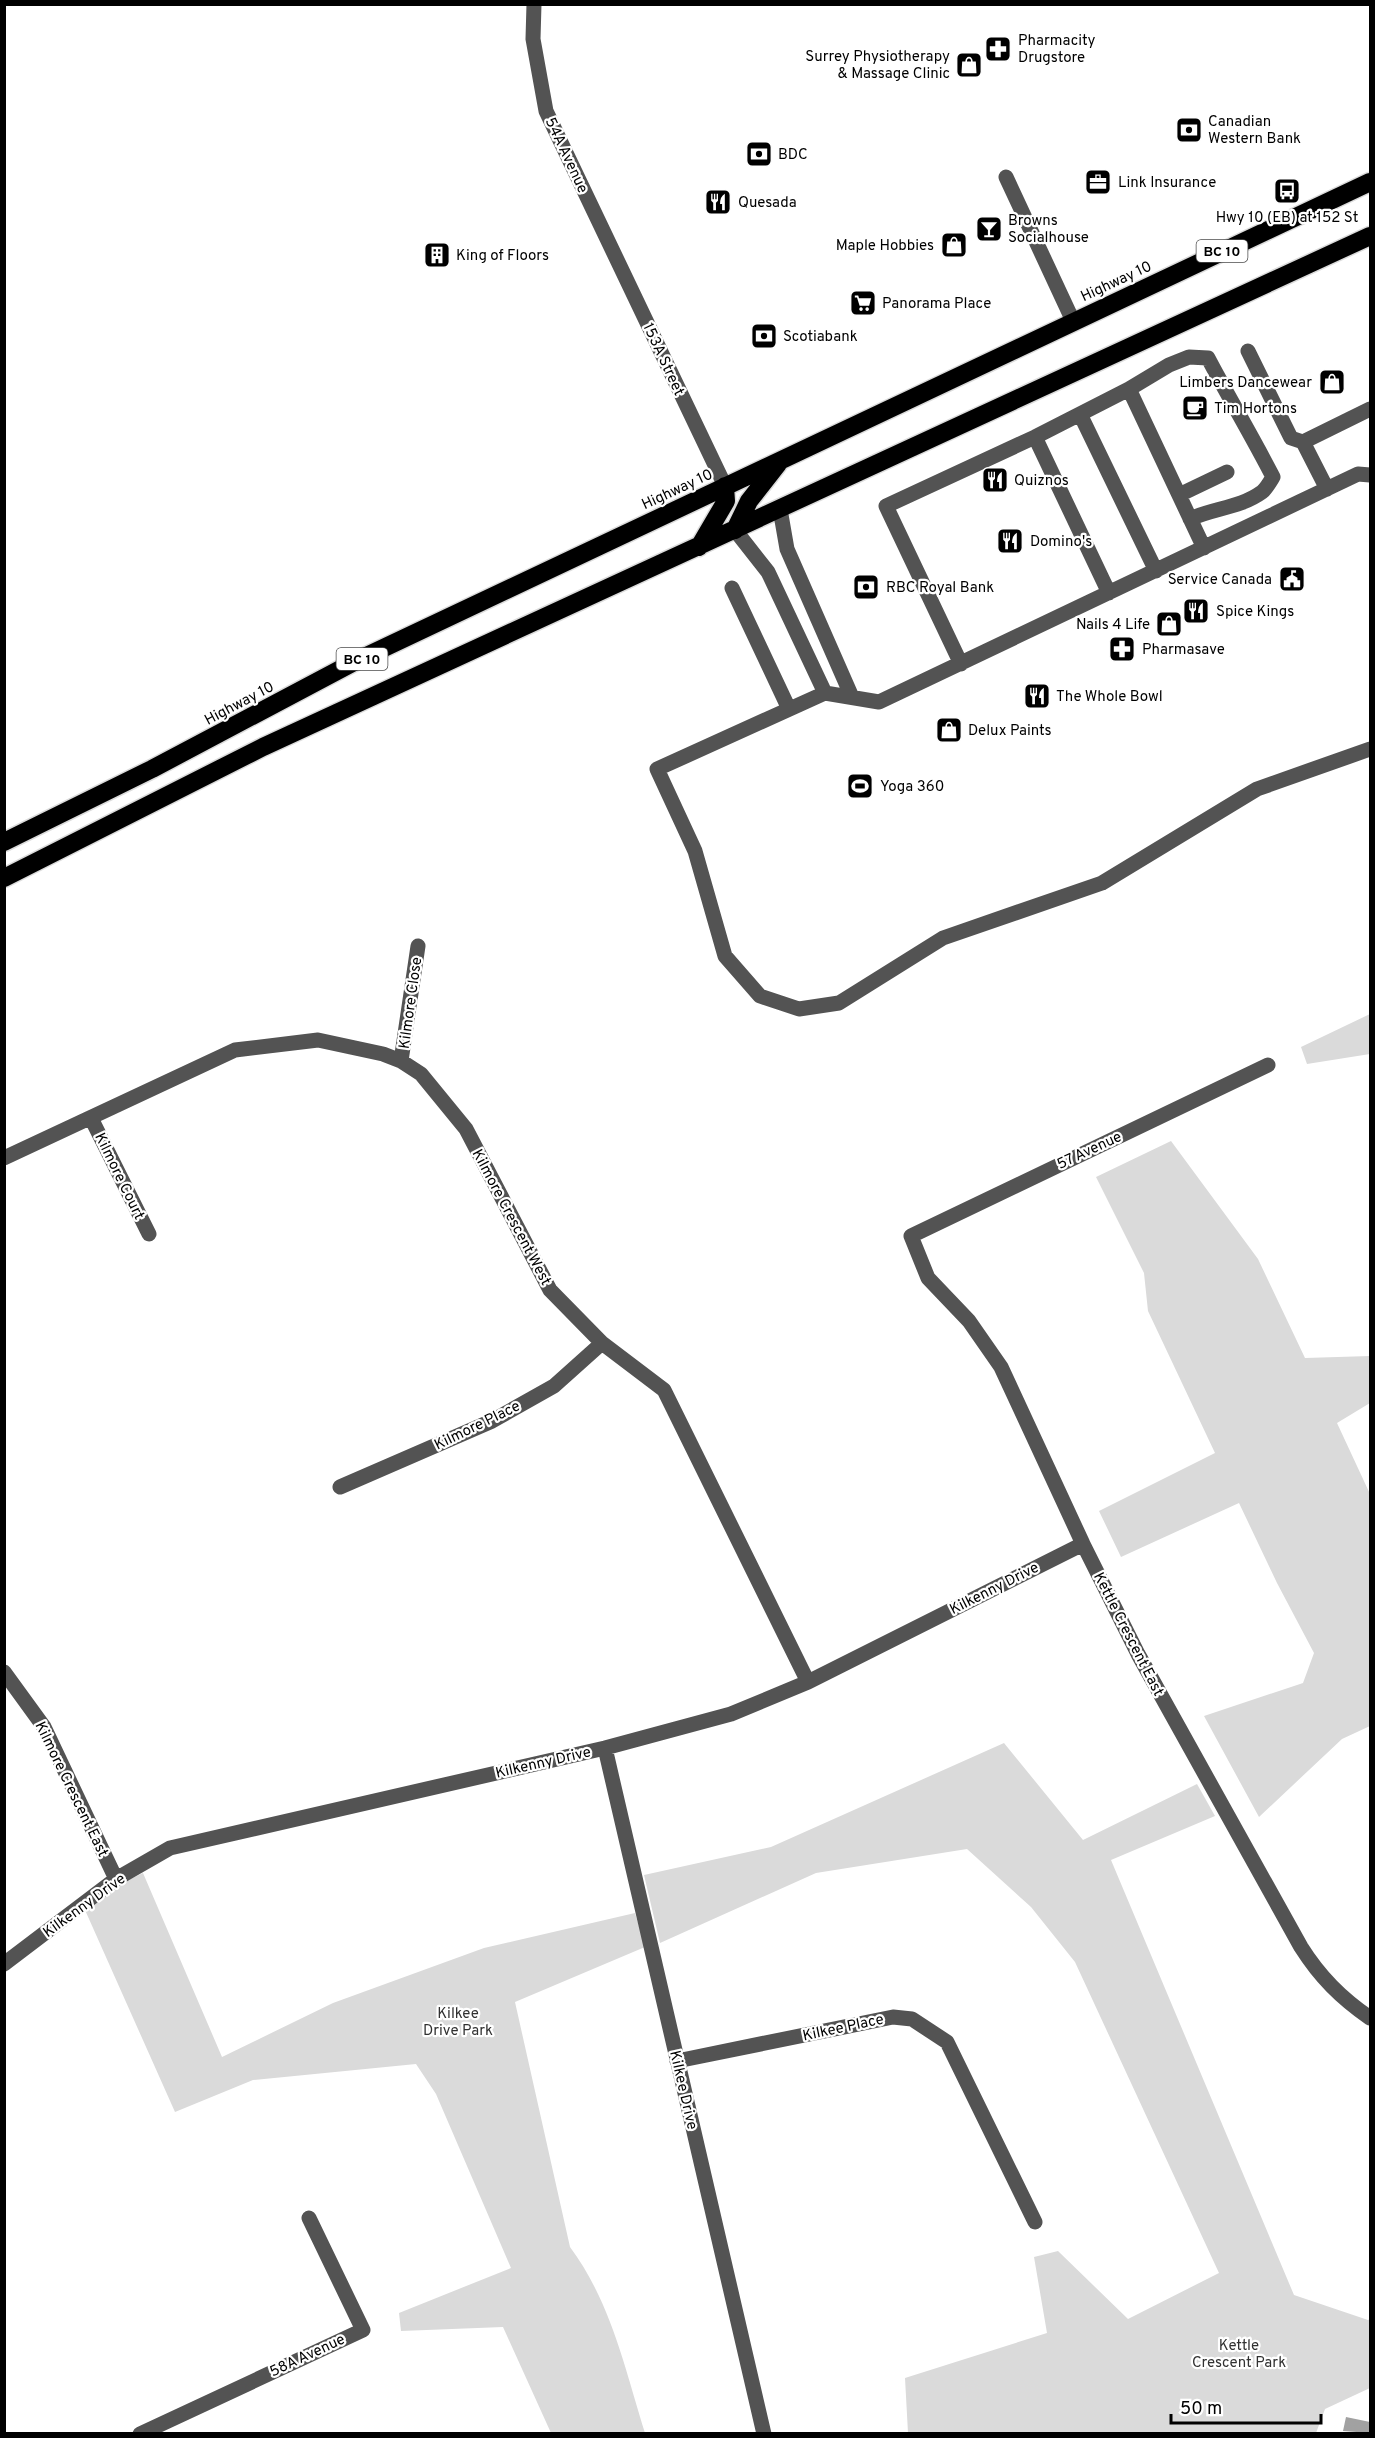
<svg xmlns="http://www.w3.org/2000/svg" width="1375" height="2438" font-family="Overpass,sans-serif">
<rect width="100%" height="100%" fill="#fff"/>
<path fill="#dadada" d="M1370,1014V1054L1307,1064L1301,1047Z
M1171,1141L1258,1259L1305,1358L1370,1356V1403L1337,1423L1370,1494V1726L1342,1739L1259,1817L1204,1716L1303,1683L1314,1653L1277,1583L1239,1503L1121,1557L1099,1511L1215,1453L1148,1311L1144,1273L1096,1177Z
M1004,1743L1083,1840L1197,1784L1215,1816L1111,1860L1294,2295L1368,2320L1370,2319V2388L1325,2409L1316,2433H908L905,2378L1047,2333L1034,2257L1058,2251L1128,2319L1219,2273L1075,1962L1031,1907L967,1849L816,1873L660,1943L644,1875L771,1847Z
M143,1873L222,2057L333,2003L484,1948L635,1913L645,1947L515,2002L570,2247C611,2302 625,2369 645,2433H551L503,2327L401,2331L399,2313L511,2268L436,2094L416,2064L253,2080L175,2112L85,1910L116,1886Z"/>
<path fill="#a1a1a1" d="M1346,2417L1370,2422V2433L1343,2431Z"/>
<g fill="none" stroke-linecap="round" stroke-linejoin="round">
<defs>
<path id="highway" d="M735,530L749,501L778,464
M699,547L726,501L725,486
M4,842L152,769L354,662L1370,182
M4,878L263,747L1370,236"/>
</defs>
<use href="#highway" stroke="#dbdbdb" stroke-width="21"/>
<path stroke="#535353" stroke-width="15" d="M534,4L533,39L546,111L725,486
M1006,177L1073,321
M1248,351L1291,438L1303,442
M1129,389L1204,548
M1080,414L1156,571
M1035,437L1109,593
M1370,475L1358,474L879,702L825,693L657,769L695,851L725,956L760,996L799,1009L839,1003L943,938L1102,883L1257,789L1370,749
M1327,489L1303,442L1370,409
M1179,495L1227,472
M780,509L787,549L852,697
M735,530L768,572L825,693
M732,588L789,709
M961,664L886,506L1035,437L1129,389L1169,365L1189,357L1208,358C1229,398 1252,436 1273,477C1270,482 1266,489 1262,492C1240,508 1214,508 1190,519
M401,1061L418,946
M1268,1065L911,1236L928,1278L969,1321L1001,1367L1083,1544L1138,1654L1301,1947C1320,1977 1341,1998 1370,2018
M91,1118L149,1234
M4,1158L235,1050L318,1040L383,1054L401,1061L421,1074L466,1129L550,1290L602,1343L664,1390L808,1682
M340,1487L492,1421L554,1386L602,1343
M4,1672L44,1727L116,1879
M605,1748L764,2434
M4,1964L116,1879L170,1848L605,1748L731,1714L808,1682L1083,1544
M677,2061L893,2017L912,2019L947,2042L1035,2222
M140,2434L363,2330L309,2218"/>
<use href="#highway" stroke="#000" stroke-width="18"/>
</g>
<defs>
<symbol id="pharmacy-square" viewBox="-11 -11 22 22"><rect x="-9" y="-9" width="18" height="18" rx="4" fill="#000" stroke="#fff"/><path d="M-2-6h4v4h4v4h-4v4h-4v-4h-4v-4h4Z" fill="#fff"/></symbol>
<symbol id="shop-square" viewBox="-11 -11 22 22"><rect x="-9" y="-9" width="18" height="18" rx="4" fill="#000" stroke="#fff"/><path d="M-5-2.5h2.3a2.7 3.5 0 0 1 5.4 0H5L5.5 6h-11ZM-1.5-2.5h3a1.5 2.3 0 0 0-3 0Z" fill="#fff"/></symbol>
<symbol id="bank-square" viewBox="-11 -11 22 22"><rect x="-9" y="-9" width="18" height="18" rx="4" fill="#000" stroke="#fff"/><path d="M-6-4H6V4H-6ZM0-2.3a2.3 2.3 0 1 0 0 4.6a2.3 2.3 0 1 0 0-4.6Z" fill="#fff"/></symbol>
<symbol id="office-square" viewBox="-11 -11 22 22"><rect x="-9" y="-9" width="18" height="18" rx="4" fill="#000" stroke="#fff"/><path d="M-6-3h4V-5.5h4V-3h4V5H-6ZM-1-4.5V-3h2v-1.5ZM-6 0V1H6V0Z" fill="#fff"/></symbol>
<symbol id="bus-square" viewBox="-11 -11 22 22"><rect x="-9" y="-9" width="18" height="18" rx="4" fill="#000" stroke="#fff"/><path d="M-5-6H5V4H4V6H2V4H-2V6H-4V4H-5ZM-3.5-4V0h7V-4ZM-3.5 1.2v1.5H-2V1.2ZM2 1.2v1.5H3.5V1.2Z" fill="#fff"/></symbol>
<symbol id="restaurant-square" viewBox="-11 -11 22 22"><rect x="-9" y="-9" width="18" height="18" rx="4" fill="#000" stroke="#fff"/><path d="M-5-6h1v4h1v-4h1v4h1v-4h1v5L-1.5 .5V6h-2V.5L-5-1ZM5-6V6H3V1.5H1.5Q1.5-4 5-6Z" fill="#fff"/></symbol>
<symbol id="bar-square" viewBox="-11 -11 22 22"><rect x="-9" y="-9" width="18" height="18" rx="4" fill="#000" stroke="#fff"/><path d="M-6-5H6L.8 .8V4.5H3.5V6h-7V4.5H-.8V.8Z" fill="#fff"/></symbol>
<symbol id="building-square" viewBox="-11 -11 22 22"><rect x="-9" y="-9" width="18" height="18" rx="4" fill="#000" stroke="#fff"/><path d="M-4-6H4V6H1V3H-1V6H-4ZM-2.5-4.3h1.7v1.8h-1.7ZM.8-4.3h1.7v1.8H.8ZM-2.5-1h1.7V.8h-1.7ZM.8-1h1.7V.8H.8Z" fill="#fff"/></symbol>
<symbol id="supermarket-square" viewBox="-11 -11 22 22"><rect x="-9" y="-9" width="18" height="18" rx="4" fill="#000" stroke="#fff"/><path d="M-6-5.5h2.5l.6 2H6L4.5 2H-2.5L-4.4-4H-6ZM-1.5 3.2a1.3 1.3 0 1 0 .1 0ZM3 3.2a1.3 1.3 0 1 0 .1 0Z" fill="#fff"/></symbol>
<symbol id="cafe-square" viewBox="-11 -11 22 22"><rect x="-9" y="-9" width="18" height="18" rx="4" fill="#000" stroke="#fff"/><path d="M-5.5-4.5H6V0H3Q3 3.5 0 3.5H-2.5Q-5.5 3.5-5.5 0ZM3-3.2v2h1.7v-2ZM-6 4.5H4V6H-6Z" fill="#fff"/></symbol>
<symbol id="civic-square" viewBox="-11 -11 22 22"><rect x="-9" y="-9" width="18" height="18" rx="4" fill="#000" stroke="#fff"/><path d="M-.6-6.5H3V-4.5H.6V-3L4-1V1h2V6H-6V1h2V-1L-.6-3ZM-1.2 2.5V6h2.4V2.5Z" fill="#fff"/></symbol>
<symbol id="stadium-square" viewBox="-11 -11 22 22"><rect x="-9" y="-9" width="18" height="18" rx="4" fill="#000" stroke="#fff"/><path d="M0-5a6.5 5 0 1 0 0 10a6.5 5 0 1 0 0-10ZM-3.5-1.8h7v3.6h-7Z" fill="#fff"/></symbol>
</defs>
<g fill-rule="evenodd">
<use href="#pharmacy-square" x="983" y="34" width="30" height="30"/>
<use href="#shop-square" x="954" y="50" width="30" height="30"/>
<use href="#bank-square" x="1174" y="115" width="30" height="30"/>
<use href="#bank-square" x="744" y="139" width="30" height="30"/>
<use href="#office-square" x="1083" y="167" width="30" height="30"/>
<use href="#bus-square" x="1272" y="176" width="30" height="30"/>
<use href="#restaurant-square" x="703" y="187" width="30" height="30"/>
<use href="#bar-square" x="974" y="214" width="30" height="30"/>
<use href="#shop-square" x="939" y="230" width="30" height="30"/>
<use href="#building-square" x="422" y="240" width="30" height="30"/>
<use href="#supermarket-square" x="848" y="288" width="30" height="30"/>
<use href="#bank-square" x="749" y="321" width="30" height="30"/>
<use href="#shop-square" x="1317" y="367" width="30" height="30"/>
<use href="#cafe-square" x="1180" y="393" width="30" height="30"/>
<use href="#restaurant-square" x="980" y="465" width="30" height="30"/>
<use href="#restaurant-square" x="995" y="526" width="30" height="30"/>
<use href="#civic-square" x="1277" y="564" width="30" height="30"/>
<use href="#bank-square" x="851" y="572" width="30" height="30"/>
<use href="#restaurant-square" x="1181" y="596" width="30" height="30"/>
<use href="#shop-square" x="1154" y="609" width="30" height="30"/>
<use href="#pharmacy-square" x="1107" y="634" width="30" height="30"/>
<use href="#restaurant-square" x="1022" y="681" width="30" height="30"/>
<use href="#shop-square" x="934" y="715" width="30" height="30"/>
<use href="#stadium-square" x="845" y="771" width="30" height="30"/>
</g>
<g text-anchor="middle" stroke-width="4.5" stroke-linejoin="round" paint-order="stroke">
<g fill="#fff" stroke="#4c4c4c" stroke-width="1.5">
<rect x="1196.5" y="240" width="51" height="22" rx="4.5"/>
<rect x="336.5" y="648" width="51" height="22" rx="4.5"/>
</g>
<g font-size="14" font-weight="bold" fill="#000">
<text x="1222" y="256">BC 10</text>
<text x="362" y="664">BC 10</text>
</g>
<g font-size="15" fill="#000" stroke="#fff" text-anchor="start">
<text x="1018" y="45">Pharmacity<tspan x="1018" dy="17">Drugstore</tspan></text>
<text x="950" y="61" text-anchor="end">Surrey Physiotherapy<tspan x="950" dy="17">&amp; Massage Clinic</tspan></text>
<text x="1208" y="126">Canadian<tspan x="1208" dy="17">Western Bank</tspan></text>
<text x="778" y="159">BDC</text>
<text x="1118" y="187">Link Insurance</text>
<text x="738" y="207">Quesada</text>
<text x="1287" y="222" text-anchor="middle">Hwy 10 (EB) at 152 St</text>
<text x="1008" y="225">Browns<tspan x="1008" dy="17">Socialhouse</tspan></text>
<text x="934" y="250" text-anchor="end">Maple Hobbies</text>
<text x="456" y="260">King of Floors</text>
<text x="882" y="308">Panorama Place</text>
<text x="783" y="341">Scotiabank</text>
<text x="1312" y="387" text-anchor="end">Limbers Dancewear</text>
<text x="1214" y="413">Tim Hortons</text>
<text x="1014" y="485">Quiznos</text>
<text x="1030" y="546">Domino's</text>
<text x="1272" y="584" text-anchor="end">Service Canada</text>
<text x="886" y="592">RBC Royal Bank</text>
<text x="1216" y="616">Spice Kings</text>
<text x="1150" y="629" text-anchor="end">Nails 4 Life</text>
<text x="1142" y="654">Pharmasave</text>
<text x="1056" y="701">The Whole Bowl</text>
<text x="968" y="735">Delux Paints</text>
<text x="880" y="791">Yoga 360</text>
</g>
<g font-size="15" fill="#000" stroke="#fff">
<text transform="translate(567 155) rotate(65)" y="5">54A Avenue</text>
<text transform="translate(1116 281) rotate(-25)" y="5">Highway 10</text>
<text transform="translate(664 359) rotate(65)" y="5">153A Street</text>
<text transform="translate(677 489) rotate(-25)" y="5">Highway 10</text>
<text transform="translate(239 703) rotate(-28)" y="5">Highway 10</text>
<text transform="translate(410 1003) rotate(-82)" y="5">Kilmore Close</text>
<text transform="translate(1089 1150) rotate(-25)" y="5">57 Avenue</text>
<text transform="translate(120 1176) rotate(64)" y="5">Kilmore Court</text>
<text transform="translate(512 1217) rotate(62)" y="5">Kilmore Crescent West</text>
<text transform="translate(477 1425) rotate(-26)" y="5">Kilmore Place</text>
<text transform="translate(994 1588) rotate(-27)" y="5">Kilkenny Drive</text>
<text transform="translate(1129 1634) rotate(63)" y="5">Kettle Crescent East</text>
<text transform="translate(543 1762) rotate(-13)" y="5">Kilkenny Drive</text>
<text transform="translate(72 1789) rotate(64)" y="5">Kilmore Crescent East</text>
<text transform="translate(84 1905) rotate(-36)" y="5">Kilkenny Drive</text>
<text transform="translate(843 2027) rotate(-12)" y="5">Kilkee Place</text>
<text transform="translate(684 2090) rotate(77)" y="5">Kilkee Drive</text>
<text transform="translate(307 2355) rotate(-25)" y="5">58A Avenue</text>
</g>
<g font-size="15" fill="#313131" stroke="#fff">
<text x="458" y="2018">Kilkee<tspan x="458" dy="17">Drive Park</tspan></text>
<text x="1239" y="2350">Kettle<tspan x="1239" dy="17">Crescent Park</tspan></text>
</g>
</g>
<rect width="1375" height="2438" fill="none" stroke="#000000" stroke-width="12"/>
<path d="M1171 2414v9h150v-9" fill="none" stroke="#000000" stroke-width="3"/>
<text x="1180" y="2414" font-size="18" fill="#000000" stroke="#ffffff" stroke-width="4.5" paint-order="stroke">50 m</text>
</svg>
